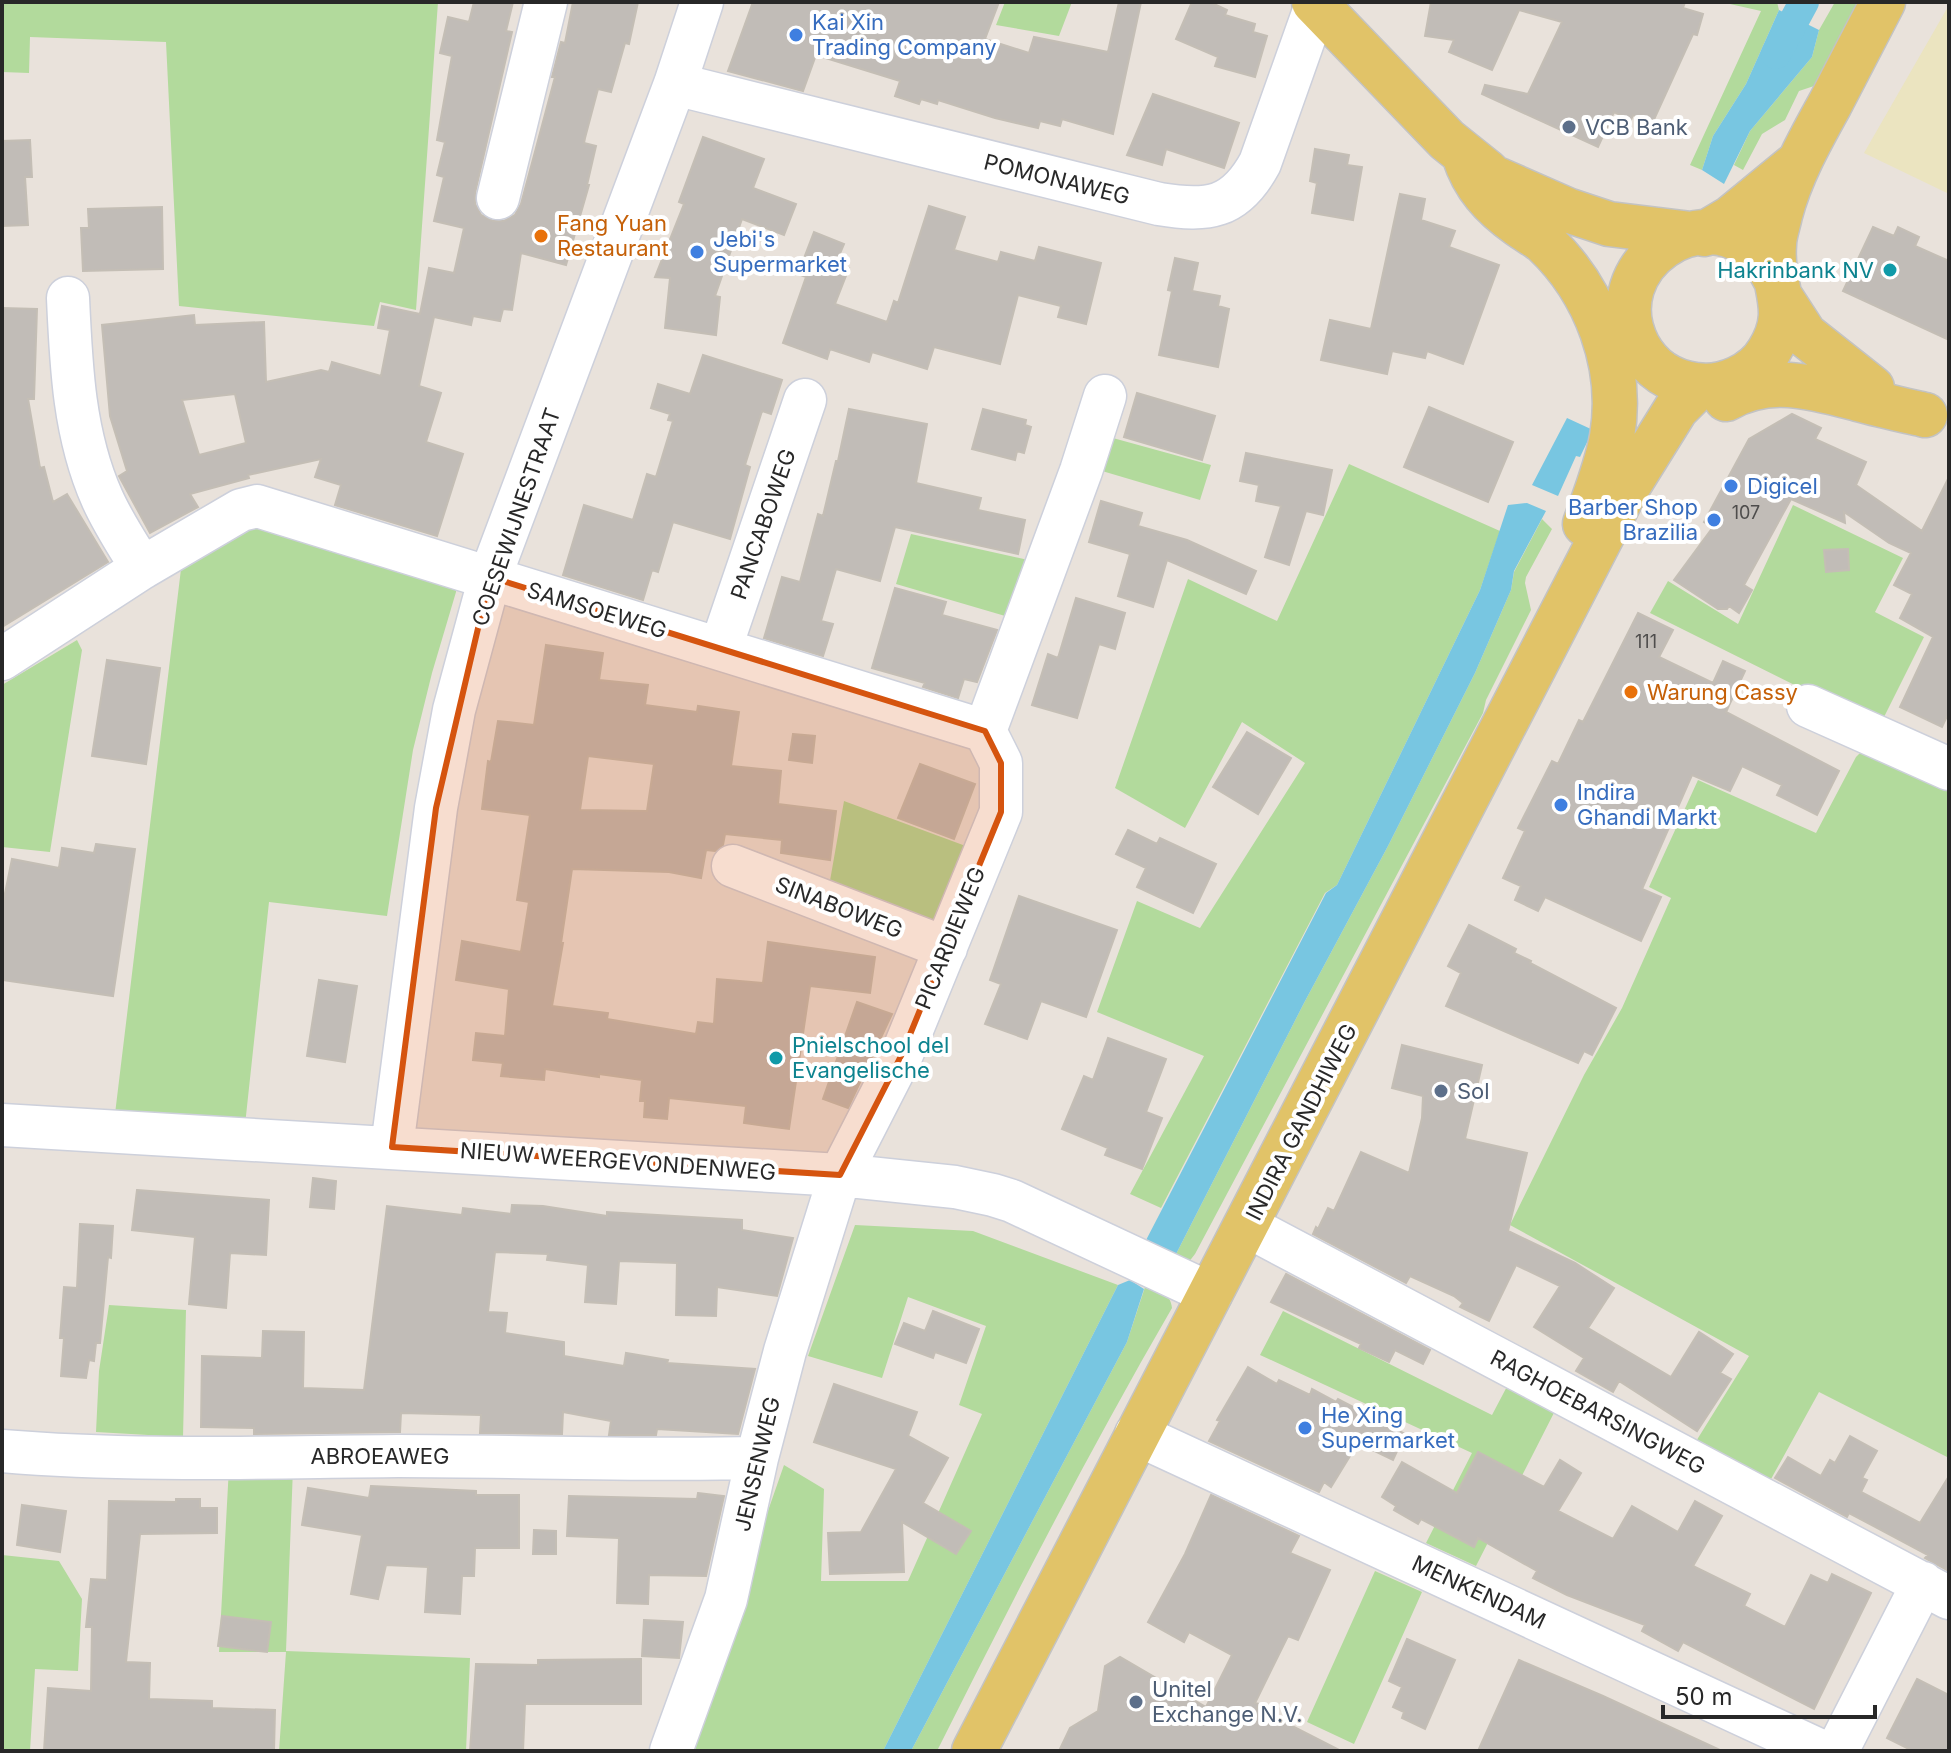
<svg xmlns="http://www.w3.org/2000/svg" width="1951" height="1753" font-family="Inter,sans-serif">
<rect width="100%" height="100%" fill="#e9e2db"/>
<path fill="#b2da9c" d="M2,2H438L416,310L380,302L374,326L179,306L166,42L30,37L29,73L2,72Z
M1005,2H1072L1059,36L996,25Z
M1721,2H1777L1779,10L1746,84L1713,136L1702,170L1690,165L1761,11Z
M1835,2H1860L1817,85L1799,91L1785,120L1762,134L1743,170L1734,165L1750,131L1812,57L1819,30Z
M1102,435L1211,465L1200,500L1092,468Z
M1349,464L1500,531L1480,590L1337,885L1325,893L1161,1208L1130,1194L1204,1056L1097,1012L1137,901L1200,928L1305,763L1242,722L1185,828L1115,788L1188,579L1277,621Z
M1793,505L1903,558L1875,612L1924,637L1879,727L1650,613L1668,581L1738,624Z
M1542,519L1552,529L1526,577L1525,583L1531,610L1486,700L1483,713L1195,1254L1188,1263L1174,1258L1304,1003L1388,846L1475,673L1511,590L1514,572Z
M252,524L456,583V592L432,673L413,750L387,916L269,902L245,1125L115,1114L181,569Z
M911,534L1046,564L1029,623L896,584Z
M77,640L82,650L50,852L2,847V685Z
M1864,749L1949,776V1458L1819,1392L1765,1490L1690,1451L1749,1356L1510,1225L1584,1075L1622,1008L1671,898L1649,887L1698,780L1816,833L1856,757Z
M844,801L990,855L959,933L828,892Z
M855,1225L973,1231L1118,1285L883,1751H680L703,1697L784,1465L824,1489L821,1581H908L982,1414L959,1405L986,1326L908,1297L882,1378L808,1356Z
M1146,1284C1158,1290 1171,1293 1172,1308C1088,1453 1012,1601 937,1751H911L1127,1342Z
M109,1305L186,1310L183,1437L96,1432L99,1371Z
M1283,1311L1492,1415L1512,1377L1560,1401L1476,1566L1426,1543L1472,1453L1260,1355Z
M229,1467L293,1468L286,1651L470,1658L466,1751H279L286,1652H219Z
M2,1555L59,1561L82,1599L78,1671L35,1669L30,1751H2Z
M1375,1571L1422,1592L1354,1744L1307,1722Z"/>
<path fill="#ebe4c0" d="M1949,5V194L1864,153Z"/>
<path fill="#78c6e1" d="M1779,10L1819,30L1812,57L1750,131L1724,184L1702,170L1713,136L1746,84Z
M1567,418L1593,430L1580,457L1576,456L1558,496L1532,485Z
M1527,503L1546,511L1514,571L1511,590L1475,673L1388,846L1304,1003L1174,1258L1144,1244L1326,893L1337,885L1480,590L1508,505Z
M1130,1280L1144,1289L1127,1342L911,1751H883L1118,1285Z"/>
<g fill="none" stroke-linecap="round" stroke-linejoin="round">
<path stroke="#78c6e1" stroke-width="30" d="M1776,54L1804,2"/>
</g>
<path fill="#c1bcb7" stroke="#c4beb5" stroke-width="2" fill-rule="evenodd" d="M474,2H513L506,31L512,32L475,193V204L481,215L493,221H504L515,215L521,204L555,77H552L561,42L565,43L573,2H638L629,44L625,43L611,92L598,89L585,138L584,143L596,146L587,185H589L566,265L521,253L512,310L503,309L500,321L473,316L471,325L434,317L419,386L441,393L426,442L463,454L437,536L335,505L341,485L315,477L321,459L248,475L249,478L190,494L198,507L150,533L119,476L127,471L110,416L102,325L194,315L195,325L264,322L266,382L321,370L329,372L332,362L381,376L390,330L378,328L382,306L420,314L429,268L454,273L464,228L434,221L444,177L437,175L445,142L437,140L452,56L440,53L448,17L469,22ZM235,394L246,443L199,455L182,400Z
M753,2H999L985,39L1029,53L1034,37L1108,52L1119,2H1141L1113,134L1062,119L1060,126L1040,121L1038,128L995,118L938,100L937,104L921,99L919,104L895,96L900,81L816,55L803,91L728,71Z
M1192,2H1210L1227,10L1225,15L1255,24L1253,32L1267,36L1255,77L1215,66L1218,57L1176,39Z
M1431,2H1685L1683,8L1703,14L1697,35L1693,34L1652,124L1633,115L1631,120L1614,112L1598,147L1482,94L1485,85L1528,94L1562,22L1519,10L1492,70L1449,52L1454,40L1425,36Z
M1153,94L1239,123L1224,168L1166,149L1162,165L1127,155Z
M703,137L764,159L753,188L796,204L784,235L742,219L715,296L720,297L716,335L665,328L670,278L655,277L684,204L679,202Z
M30,140L32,177H25L28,225L2,226V141Z
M1315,149L1349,155L1347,165L1362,167L1353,220L1312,213L1317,183L1310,181Z
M1400,194L1425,199L1421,220L1455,231L1449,247L1499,265L1463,364L1427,351L1425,358L1392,351L1387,374L1321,360L1330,320L1371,329Z
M929,206L965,217L954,250L998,262L1001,252L1035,261L1039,247L1101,263L1086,324L1058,317L1061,306L1018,295L1000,364L934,347L927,369L872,352L869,362L830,349L827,359L783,343L806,277L798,274L814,232L844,244L836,263L849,268L835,304L887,322L894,301L898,303Z
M162,207L163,269L83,271L81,228H89L88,209Z
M1873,227L1894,236L1898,227L1919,237L1915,246L1949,261V340L1843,291Z
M1175,258L1198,263L1192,291L1220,296L1218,306L1229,309L1218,367L1159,355L1172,291L1168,290Z
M2,308L37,309L34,399H28L40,468L44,467L53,502L67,494L108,562L2,627Z
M703,355L782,380L771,414L762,411L745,465L750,467L730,539L673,522L658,572L652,570L643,600L563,575L584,505L633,520L647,474L656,477L673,421L668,420L670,414L651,408L658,384L690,394Z
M1137,393L1215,416L1202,460L1124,437Z
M1429,407L1513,442L1488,502L1404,467Z
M849,409L927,424L916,483L981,498L978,510L1025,520L1018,554L895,527L880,581L836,569L821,621L833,624L823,656L764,638L782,577L800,582L818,514L823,516L836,461H838Z
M983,409L1026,420L1025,425L1031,427L1024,453L1017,451L1015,460L972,449Z
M1792,414L1821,428L1815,439L1866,462L1856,485L1922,531L1949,477V712L1942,727L1900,707L1933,637L1900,618L1912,594L1894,585L1911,553L1889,543L1844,512L1845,523L1791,499L1744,585L1752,590L1739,613L1729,606L1727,609H1718L1674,580L1713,527L1704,522L1749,439Z
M1246,453L1332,470L1323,515L1306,511L1289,565L1265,557L1281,506L1256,501L1259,485L1240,481Z
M1101,501L1142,513L1138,526L1187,540L1256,571L1246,594L1167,560L1153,607L1118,596L1130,554L1089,542Z
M1848,549L1849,570L1826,572L1824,550Z
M895,588L946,602L942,615L997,630L977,682L964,679L958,698L923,687L925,683L872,668Z
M1076,598L1125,613L1115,649L1099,644L1077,718L1032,705L1048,654L1058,658Z
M1638,613L1673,630L1659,657L1713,683L1723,661L1745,671L1726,712L1839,771L1817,815L1777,795L1782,785L1742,766L1730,791L1692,775L1642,889L1661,897L1641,941L1545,897L1538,911L1515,900L1521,886L1503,878L1525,831L1518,828L1552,761L1558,764L1579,720L1583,722Z
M546,645L603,653L599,680L648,685L645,705L697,712L698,706L739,712L731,766L781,771L778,804L836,811L830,860L781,853L782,840L725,834L723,845L715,851L706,850L701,878L669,872L572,869L561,943H563L552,1006L608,1013L607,1019L696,1034L698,1022L714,1024L717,979L763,983L768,942L875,957L870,993L810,986L789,1129L744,1123L746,1106L669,1098L667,1119L644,1117L645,1101H640L642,1080L599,1074V1077L545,1069L544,1080L501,1076L503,1063L473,1060L476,1033L505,1036L509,989L456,980L462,941L521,952L529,902L517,900L530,815L482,809L488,761L491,762L498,721L534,725ZM588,756L654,764L647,811L580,810Z
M107,660L160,668L146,764L92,756Z
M1247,732L1291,758L1258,814L1213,787Z
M793,734L815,736L812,763L789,760Z
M920,764L975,784L954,839L898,818Z
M1128,830L1157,844L1160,838L1216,864L1193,913L1137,887L1146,868L1116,854Z
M96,844L135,849L113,996L2,980V908L12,859L59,868L62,848L94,853Z
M1019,896L1117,930L1086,1017L1041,1001L1027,1039L985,1024L1001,984L990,980Z
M1469,925L1516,949L1514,953L1531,961L1530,963L1616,1008L1592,1055L1584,1051L1578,1063L1446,1006L1461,973L1448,966Z
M319,980L357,986L345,1062L307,1056Z
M857,1002L892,1014L848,1108L823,1099Z
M1108,1038L1166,1059L1146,1112L1162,1118L1142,1169L1105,1155L1108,1148L1062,1129L1084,1076L1093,1080Z
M1402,1045L1482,1065L1465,1139L1527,1153L1508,1231L1575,1263L1614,1288L1588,1328L1671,1377L1699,1332L1733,1354L1720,1373L1731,1379L1697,1431L1619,1381L1613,1392L1576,1371L1584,1358L1534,1327L1560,1286L1516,1265L1489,1321L1460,1307L1463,1303L1454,1296L1410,1276L1406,1283L1313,1234L1316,1227L1318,1229L1328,1208L1334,1211L1361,1152L1409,1173L1422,1118L1423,1096L1392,1088Z
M313,1178L336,1181L334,1209L310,1207Z
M137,1190L269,1200L266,1255L230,1253L226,1308L189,1304L195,1237L132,1230Z
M512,1205L543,1206L607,1216V1212L742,1220V1230L793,1238L777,1296L717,1287L716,1316L676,1315L677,1263L619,1261L616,1304L585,1302L588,1265L547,1260L548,1254L495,1252L488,1312L507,1313L505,1333L564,1342V1356L624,1366L626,1353L668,1360L667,1363L755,1369L738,1434L657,1429L656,1435H609L611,1421L563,1412L562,1434L480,1433L481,1415L401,1413L400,1432L254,1434V1428L201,1427L202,1356L262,1358L263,1331L304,1332L303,1388L364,1390L387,1206L462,1215L463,1208L511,1214Z
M80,1224L113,1226L111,1258L108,1257L100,1343H96L94,1361L89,1360L86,1378L61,1376L64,1338H60L64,1287L77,1288Z
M1286,1274L1430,1350L1423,1364L1395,1350L1389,1362L1359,1348L1361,1344L1271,1302Z
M933,1311L979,1329L966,1363L935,1352L933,1358L895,1344L904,1323L925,1331Z
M1248,1367L1277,1384L1279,1380L1310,1395L1312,1389L1336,1402L1338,1399L1405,1434L1393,1460L1358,1443L1331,1487L1324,1482L1319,1492L1209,1441L1220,1421L1217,1420Z
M834,1384L917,1412L908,1436L948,1458L923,1503L971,1531L956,1554L902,1522L904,1572L830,1574L828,1533L861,1532L896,1469L814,1442Z
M1850,1436L1877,1451L1862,1478L1867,1480L1861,1492L1920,1523L1949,1476V1571L1925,1558L1928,1555L1849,1513L1847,1517L1775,1478L1788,1457L1821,1476L1830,1460L1835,1463Z
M1478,1452L1544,1487L1560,1460L1581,1473L1558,1511L1613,1539L1632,1506L1678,1532L1695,1501L1722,1516L1693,1566L1750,1594L1744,1606L1785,1627L1811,1575L1828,1583L1832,1574L1871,1593L1814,1709L1683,1642L1678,1651L1642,1631L1645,1625L1567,1595L1533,1578L1537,1571L1478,1538L1474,1547L1421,1519L1418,1524L1394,1510L1396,1506L1382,1497L1402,1462L1457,1493Z
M371,1486L476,1491V1495H519V1548H475L474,1576H462L460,1614L425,1612L428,1567L386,1565L378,1599L351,1594L362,1535L302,1525L308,1488L369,1498Z
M698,1493L724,1496L706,1576L649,1575L648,1604L617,1603L619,1538L567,1536L569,1496L697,1499Z
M1211,1495L1299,1536L1290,1553L1330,1570L1298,1640L1288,1636L1255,1703L1259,1704L1257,1708L1341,1751H1059L1070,1728L1098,1711L1105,1666L1120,1657L1206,1707L1232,1655L1189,1632L1184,1642L1148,1622L1185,1554Z
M176,1499H200V1508H217V1533L140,1534L126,1662L150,1663L149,1699L212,1701V1708L275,1710L274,1751H44L48,1688L91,1691L92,1627H86L91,1579L107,1580L109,1501L176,1502Z
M22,1505L66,1511L60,1552L17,1545Z
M534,1530L556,1531V1554H533Z
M222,1616L271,1622L267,1652L218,1646Z
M644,1620L683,1622L679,1658L642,1656Z
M1407,1639L1455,1660L1425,1729L1402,1718L1404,1712L1393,1707L1402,1687L1389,1681Z
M641,1659V1704H525L523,1751H470L476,1664L538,1665V1660Z
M1519,1660L1603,1696L1722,1751H1478Z
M1917,1679L1949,1695V1751H1913L1887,1738Z"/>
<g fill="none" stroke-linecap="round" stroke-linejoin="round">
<defs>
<path id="minor" d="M675,84L1159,204C1208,212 1235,209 1260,163L1316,5
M498,198L546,2
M68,298C71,366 74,435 102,498C113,523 128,545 142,568
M721,647L805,400
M2,659L142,568L241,510L257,506L985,731L1001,763V812L902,1054L840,1175L785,1351L757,1458L726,1599L671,1751
M1808,706L1949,769
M985,731L1081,471L1105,396
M733,866L946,948
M2,1125L840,1175L955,1187L993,1195L1012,1201L1211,1294
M392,1147L436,808L454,710L490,577L675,84L702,2
M1247,1226L1949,1598
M1136,1434L1821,1751
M2,1451C133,1462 266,1457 398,1456C518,1456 637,1461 757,1458
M1837,1751L1923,1583"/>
<path id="major" d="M1314,2L1447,140L1487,172
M1464,155C1474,186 1492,206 1519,225C1527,231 1537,236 1544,242C1596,291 1624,366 1612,437C1607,466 1595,496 1585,524
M1494,178L1567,210L1609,224L1691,234
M1704,234L1731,218L1798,163
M1776,280C1772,273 1768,265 1763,259C1707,191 1596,264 1638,346C1650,368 1671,382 1696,385C1723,389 1755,375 1769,351C1795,309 1770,287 1774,245C1774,235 1778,225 1780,215C1790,176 1810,140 1830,104C1848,70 1865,36 1883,2
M1781,298L1805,335L1872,388
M1726,399C1770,374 1813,387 1858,399C1880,405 1903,410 1925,415
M974,1751L1625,491L1676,409L1699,386"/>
</defs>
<use href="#minor" stroke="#cdd0db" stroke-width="45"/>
<use href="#major" stroke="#c3c3c3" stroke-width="47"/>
<use href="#minor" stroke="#fff" stroke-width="42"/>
<use href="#major" stroke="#e1c368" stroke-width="44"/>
</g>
<path fill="#d5540f" fill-opacity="0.2" stroke="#d5540f" stroke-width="6" stroke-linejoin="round" d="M490,577L985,731L1001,763V812L902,1054L840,1175L392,1147L436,808Z"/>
<g fill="#3f7fe0" stroke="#fff" stroke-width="3">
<circle cx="796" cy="35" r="8"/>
<circle cx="697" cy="252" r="8"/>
<circle cx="1731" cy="486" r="8"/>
<circle cx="1714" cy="520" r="8"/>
<circle cx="1561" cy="805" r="8"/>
<circle cx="1305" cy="1428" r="8"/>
</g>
<g fill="#5c6f8a" stroke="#fff" stroke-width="3">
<circle cx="1569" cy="127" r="8"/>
<circle cx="1441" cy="1091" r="8"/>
<circle cx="1136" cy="1702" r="8"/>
</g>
<g fill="#e8710a" stroke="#fff" stroke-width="3">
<circle cx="541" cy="236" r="8"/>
<circle cx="1631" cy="692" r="8"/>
</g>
<g fill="#0f9aa8" stroke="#fff" stroke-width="3">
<circle cx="1890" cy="270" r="8"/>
<circle cx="776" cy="1058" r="8"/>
</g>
<g text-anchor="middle" stroke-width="8" stroke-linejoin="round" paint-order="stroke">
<g font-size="18" fill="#4e4d4c">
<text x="1746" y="519">107</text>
<text x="1646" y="648">111</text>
</g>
<g font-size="22" fill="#366cbe" stroke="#fff" text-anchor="start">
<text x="812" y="30">Kai Xin<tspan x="812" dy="25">Trading Company</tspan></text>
<text x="713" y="247">Jebi's<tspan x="713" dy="25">Supermarket</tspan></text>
<text x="1747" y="494">Digicel</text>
<text x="1698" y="515" text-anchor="end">Barber Shop<tspan x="1698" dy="25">Brazilia</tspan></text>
<text x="1577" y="800">Indira<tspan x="1577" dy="25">Ghandi Markt</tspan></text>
<text x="1321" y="1423">He Xing<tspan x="1321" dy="25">Supermarket</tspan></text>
</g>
<g font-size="22" fill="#4e5e75" stroke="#fff" text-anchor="start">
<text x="1585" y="135">VCB Bank</text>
<text x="1457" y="1099">Sol</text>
<text x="1152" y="1697">Unitel<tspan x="1152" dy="25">Exchange N.V.</tspan></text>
</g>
<g font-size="22" fill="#282828" stroke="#fff">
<text transform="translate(1057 179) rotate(14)" y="8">POMONAWEG</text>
<text transform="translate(516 517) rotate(-71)" y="8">COESEWIJNESTRAAT</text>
<text transform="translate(763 524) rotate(-71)" y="8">PANCABOWEG</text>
<text transform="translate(597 610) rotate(17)" y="8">SAMSOEWEG</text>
<text transform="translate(839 907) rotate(21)" y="8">SINABOWEG</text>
<text transform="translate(950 938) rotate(-68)" y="8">PICARDIEWEG</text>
<text transform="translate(1301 1122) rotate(-63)" y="8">INDIRA GANDHIWEG</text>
<text transform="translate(618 1161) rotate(4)" y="8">NIEUW WEERGEVONDENWEG</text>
<text transform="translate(1598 1412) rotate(28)" y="8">RAGHOEBARSINGWEG</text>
<text x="380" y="1464">ABROEAWEG</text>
<text transform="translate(757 1464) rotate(-77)" y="8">JENSENWEG</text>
<text transform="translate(1479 1592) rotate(25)" y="8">MENKENDAM</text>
</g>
<g font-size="22" fill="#c56008" stroke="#fff" text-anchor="start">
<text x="557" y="231">Fang Yuan<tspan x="557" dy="25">Restaurant</tspan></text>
<text x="1647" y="700">Warung Cassy</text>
</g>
<g font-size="22" fill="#0d838f" stroke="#fff" text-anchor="end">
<text x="1874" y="278">Hakrinbank NV</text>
<text x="792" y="1053" text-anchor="start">Pnielschool del<tspan x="792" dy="25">Evangelische</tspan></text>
</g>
</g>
<rect width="1951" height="1753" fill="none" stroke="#282828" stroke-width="8"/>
<path d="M1663 1705v12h212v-12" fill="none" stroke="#282828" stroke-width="4"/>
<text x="1675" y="1705" font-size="24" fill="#282828" stroke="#ffffff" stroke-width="6" paint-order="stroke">50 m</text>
</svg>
